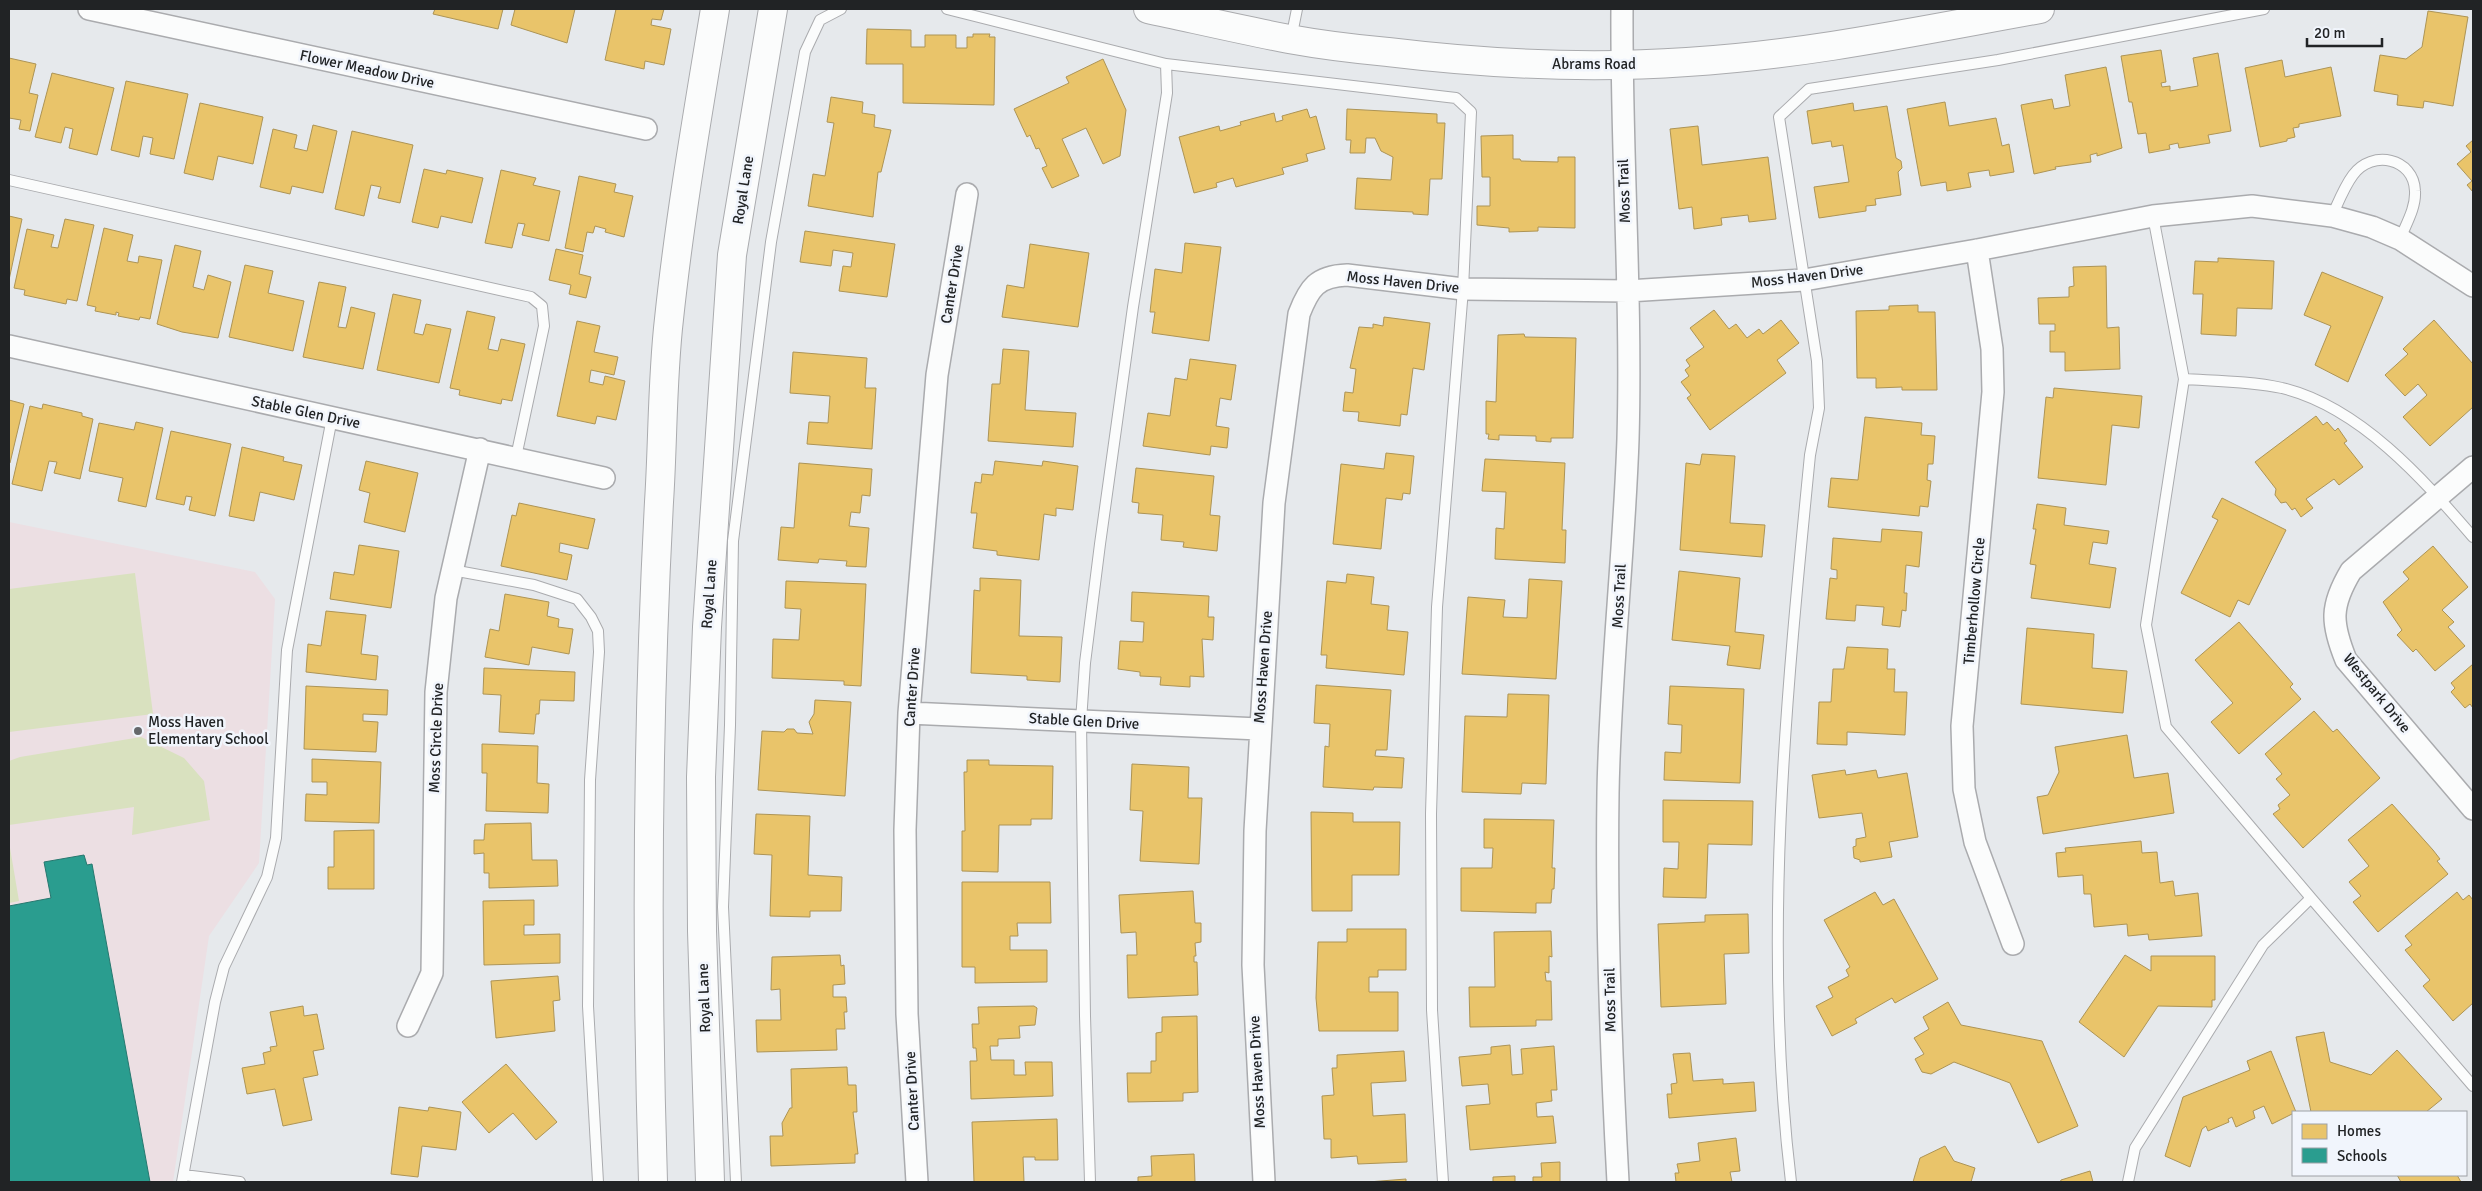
<svg xmlns="http://www.w3.org/2000/svg" width="2482" height="1191" font-family="Signika,sans-serif">
<rect width="100%" height="100%" fill="#e6e9ec"/>
<path fill="#ecdfe3" d="M9,522L255,572L275,599L259,863L209,936L173,1182H9Z"/>
<path fill="#d9e1bf" d="M135,573L153,714L9,732V589Z
M141,737L184,758L204,781L210,820L132,835L134,807L9,825V761L20,757Z
M9,842L19,901L9,903Z"/>
<path fill="#e9c46a" stroke="#ad9455" d="M435,9H503L498,29L433,14Z
M515,9H575L567,43L511,25Z
M616,9H664L661,20L652,19L651,25L671,29L664,65L645,61L644,69L605,60Z
M2428,11L2468,17L2453,106L2424,101L2423,108L2397,105L2398,95L2374,91L2380,55L2406,59L2422,47Z
M867,29L911,30V47H925V35H956V48H967V37H973V34H990L989,37H995L994,105L903,103V64H866Z
M2161,50L2166,82L2161,83L2162,87L2170,86V91L2198,86L2193,58L2218,53L2231,131L2208,135L2210,143L2179,148L2178,143L2169,145L2170,149L2149,153L2146,133L2138,134L2132,102H2129L2121,56Z
M9,58L36,64L29,93L38,95L30,131L19,129L21,120L9,118Z
M1103,59L1126,110L1120,156L1103,164L1086,128L1062,139L1079,176L1052,188L1042,168L1047,166L1039,148L1036,149L1030,135L1027,137L1014,109L1069,83L1066,77Z
M2282,60L2285,77L2331,67L2341,116L2299,124V127L2293,128L2295,137L2287,139V141L2260,147L2245,68Z
M2106,67L2122,148L2097,156V153L2090,155L2091,162L2055,167L2056,169L2034,174L2021,105L2052,99L2054,109L2070,106L2065,75Z
M52,73L114,88L97,155L69,148L73,129L65,127L61,143L35,137Z
M126,81L188,94L174,159L150,154L153,138L143,136L139,157L111,150Z
M831,97L863,102L862,113L875,115L874,127L891,130L881,172H878L873,217L808,206L813,174L825,176L834,123L827,122Z
M1945,102L1949,126L1996,118L2002,146L2009,144L2014,172L1990,176L1989,170L1968,173L1971,187L1947,191L1946,182L1921,186L1907,109Z
M200,103L263,117L253,164L218,156L213,180L184,173Z
M1853,103L1854,111L1887,106L1896,158L1901,161L1902,168L1898,172L1901,195L1875,199L1876,205L1866,206V211L1819,218L1814,187L1849,182L1843,145L1832,147L1831,141L1812,144L1807,111Z
M1307,109L1310,118L1316,116L1325,149L1306,154L1308,161L1282,168L1284,174L1236,187L1233,178L1216,183L1217,187L1194,193L1179,137L1219,126L1220,131L1241,125L1240,122L1274,113L1276,122L1283,120L1282,116Z
M1347,109L1437,114V123H1445L1442,179H1430L1428,215L1413,214V212L1355,209L1357,178L1391,180L1393,157L1381,151L1375,138H1366L1365,153H1350L1351,140H1346Z
M313,125L337,131L323,193L292,186L290,194L260,187L273,129L297,135L294,148L307,151Z
M1698,126L1702,165L1768,157L1776,219L1749,222L1748,215L1721,218L1722,225L1694,229L1692,207L1679,209L1670,129Z
M352,131L413,145L400,203L378,198L381,187L371,185L364,216L335,209Z
M1513,135V159H1520L1521,161L1558,162V157H1575V228L1538,227V231L1509,232V228L1477,225V206H1490V177H1482L1481,136Z
M2473,140V192L2467,185L2472,181L2457,164L2471,152L2466,146Z
M424,169L446,174L447,170L483,178L472,223L441,216L438,228L412,222Z
M501,170L536,178L533,185L560,191L549,241L522,235L525,224L518,223L512,248L485,243Z
M579,176L616,184L614,192L633,196L624,237L605,232L606,229L595,226L593,233L587,232L583,252L565,248Z
M9,216L22,219L9,280Z
M65,219L94,225L77,301L67,299L66,304L24,295L25,290L14,288L27,229L54,235L51,247L58,248Z
M104,228L133,235L127,261L138,263L139,256L162,260L150,319L140,317L139,320L118,316L119,313L116,312V315L95,311L96,307L87,305Z
M805,231L895,244L887,297L839,291L843,266L851,267L853,253L833,250L831,266L800,262Z
M1185,243L1221,247L1209,341L1152,333L1155,312H1150L1155,269L1182,273Z
M1030,244L1089,253L1078,327L1002,317L1007,285L1024,288Z
M175,245L201,251L193,287L204,290L208,275L231,282L218,338L182,332L157,324Z
M556,249L583,255L579,274L591,277L586,298L569,294L571,285L549,280Z
M2218,258L2274,261L2272,309L2237,308L2236,336L2201,334L2203,294H2193L2195,261L2218,262Z
M245,265L273,271L268,293L304,301L293,351L229,337Z
M2106,266L2107,328L2119,327L2120,369L2065,371V352H2050V331H2055V324H2039L2038,298L2069,297V287L2074,286L2073,267Z
M2322,272L2383,297L2348,382L2315,365L2331,326L2304,315Z
M319,282L346,287L338,327L346,328L351,307L375,313L363,369L303,357Z
M393,294L421,300L414,333L423,335L426,324L451,329L439,383L377,370Z
M1918,305V312H1935L1937,390H1902V387L1876,388V378H1857L1856,311L1889,310V306Z
M1714,310L1729,329L1736,324L1747,338L1759,329L1763,334L1781,320L1799,343L1777,360L1786,373L1710,430L1687,398L1691,395L1681,382L1689,376L1685,370L1690,366L1686,360L1704,347L1690,328Z
M467,311L495,317L488,349L498,351L501,339L525,344L512,401L502,399L501,404L459,395L460,390L450,388Z
M1384,317L1430,323L1424,370L1413,368L1407,415L1401,414L1400,426L1358,421L1359,412L1343,411L1345,392L1353,393L1356,369L1350,368L1359,327L1373,328V324L1383,326Z
M2434,320L2473,364V407L2430,446L2403,417L2427,395L2418,384L2405,396L2385,375L2408,354L2403,349Z
M577,321L600,326L594,352L618,357L614,375L591,370L589,382L603,385L605,376L625,381L616,420L597,416L595,424L557,416Z
M1524,334L1525,337L1576,338L1573,438H1551V442L1536,441V436L1499,435V440L1488,439L1489,434H1486V401L1496,402L1498,335Z
M1003,349L1029,351L1025,410L1076,413L1073,447L988,441L992,384H1000Z
M793,352L867,358L865,388H876L872,449L807,444L809,422L828,423L830,396L790,393Z
M1190,359L1236,365L1231,400L1220,398L1216,426L1229,428L1227,448L1211,446L1210,455L1143,446L1148,413L1170,416L1175,378L1187,380Z
M2054,388L2142,396L2139,428L2112,425L2106,485L2038,478L2046,397L2053,398Z
M9,400L24,404L10,463H9Z
M43,404L82,413V416L93,419L80,479L54,473L57,462L49,461L42,491L12,484L30,406L42,409Z
M2316,416L2323,425L2327,422L2335,431L2338,428L2347,441L2344,443L2363,467L2339,485L2334,479L2306,499L2313,508L2301,517L2295,508L2292,510L2286,502L2281,503L2275,495L2276,489L2255,462Z
M1865,417L1922,423L1921,435L1935,436L1933,464H1928L1927,480L1931,481L1928,507L1920,506L1919,516L1828,507L1831,478L1858,480Z
M136,422L163,428L146,507L118,501L123,478L89,471L99,423L134,430Z
M171,431L231,444L215,516L189,510L192,497L186,496L184,505L156,499Z
M242,447L284,457L283,461L302,465L294,500L260,492L254,521L229,516Z
M1386,453L1414,456L1410,494L1403,493L1402,500L1386,498L1381,549L1333,544L1341,464L1384,469Z
M1702,454L1735,456L1730,523L1765,525L1762,557L1680,550L1686,463L1700,465Z
M1485,459L1565,463L1562,530H1566L1565,563L1495,559L1496,528L1504,529L1506,492L1482,491Z
M366,461L418,473L405,532L364,522L370,493L359,490Z
M995,461L1042,466L1043,461L1078,466L1073,510L1056,508V516L1044,514L1039,560L997,555V551L973,548L977,513H971L975,482L981,483L982,474L993,475Z
M799,463L872,469L870,496L862,495L860,513L851,512L849,526L869,528L866,567L846,566L847,561L819,559L818,563L778,560L781,527L794,528Z
M1136,468L1214,476L1210,515L1220,516L1217,551L1183,547L1184,542L1161,540L1163,515L1138,513L1139,503L1132,502Z
M2222,498L2286,530L2249,605L2238,600L2230,617L2181,593L2218,520L2212,517Z
M519,503L595,519L588,549L560,543L559,552L572,555L567,580L501,566L512,515L516,516Z
M2037,504L2066,508L2064,525L2109,531L2107,544L2093,542L2089,564L2116,568L2110,608L2031,598L2036,565L2030,564L2036,529H2033Z
M1882,529L1922,532L1919,567L1906,565L1904,593H1907L1906,611L1902,610L1900,627L1882,625L1884,607L1856,605L1855,621L1826,619L1830,578L1837,579V570L1831,569L1833,538L1881,542Z
M359,545L399,551L391,608L330,599L334,572L354,575Z
M2433,546L2468,587L2442,610L2454,622L2448,627L2465,646L2435,671L2416,649L2413,652L2397,635L2402,630L2383,602L2409,579L2403,572Z
M1679,571L1740,578L1735,632L1764,635L1760,669L1727,665L1730,646L1672,640Z
M1347,574L1374,577L1371,604L1389,606L1387,630L1408,632L1404,675L1326,668L1327,655H1321L1327,581L1346,583Z
M980,578L1021,580L1019,636L1062,637L1060,682L1027,680V676L971,673L974,590L980,591Z
M1529,579L1562,581L1556,679L1462,674L1468,597L1505,600L1503,617L1527,618Z
M786,581L866,584L861,686L844,685V681L772,678L773,639L799,640L801,609L785,608Z
M1132,592L1209,596L1208,617H1214L1213,640L1202,639L1204,677L1190,676V687L1160,685L1161,677L1140,676V672L1118,669L1120,641L1143,642L1144,622L1131,621Z
M505,594L549,602L547,616L559,619L558,627L573,629L569,654L532,647L529,665L485,657L490,629L499,631Z
M326,611L366,615L361,654L378,656L376,680L306,672L308,644L321,646Z
M2239,622L2293,684L2290,687L2301,699L2239,754L2211,722L2233,703L2195,660Z
M2027,628L2094,634L2092,668L2127,671L2123,713L2021,704Z
M1847,647L1888,649L1887,669H1895L1894,692H1907L1905,735L1847,732V745L1817,744L1819,702H1831L1833,669H1844Z
M2473,664V708L2470,704L2465,708L2451,692L2455,688L2451,683Z
M484,668L575,672L574,701L540,700L539,714H536L534,734L499,732L501,695L483,694Z
M1316,685L1391,690L1387,750H1376L1375,756L1404,758L1402,788L1374,787L1373,790L1323,787L1325,746L1329,747L1330,724L1314,723Z
M306,686L388,690L387,715L363,714V721L378,722L376,752L304,749Z
M1670,686L1744,689L1740,783L1664,780L1665,752L1681,753L1682,725L1668,724Z
M1508,694L1549,695L1546,784L1522,783L1521,794L1462,792L1465,716L1507,717Z
M815,700L851,702L845,796L758,790L762,731L784,732L787,729H794L797,733L813,734L809,722L814,714Z
M2314,711L2333,732L2337,729L2380,778L2303,848L2273,814L2280,809L2278,805L2290,795L2276,779L2282,774L2265,754Z
M2127,735L2134,778L2168,773L2174,813L2043,834L2037,797L2048,795L2059,772L2055,747Z
M482,744L538,746L537,783L549,784L548,813L486,811L487,773H482Z
M312,759L381,762L379,823L305,821L306,794L327,795V782H312Z
M967,760H989V765L1053,766L1052,819H1031V825H999L998,872L962,871V831H965L964,772H967Z
M1132,764L1189,767L1188,798H1202L1199,864L1140,861L1143,811L1130,810Z
M1845,770L1846,775L1876,770L1878,778L1907,773L1918,837L1889,842L1892,857L1860,862V860L1854,858L1853,847L1856,846V839L1866,837L1862,813L1819,818L1812,775Z
M1663,800L1753,801L1752,845L1708,844L1706,898L1663,897L1664,868L1678,869L1679,842H1663Z
M2392,804L2433,850L2440,859L2437,861L2448,874L2378,932L2353,902L2361,896L2349,882L2369,866L2348,840Z
M1311,812L1353,813V822H1400L1399,875H1352V911H1312Z
M756,814L810,816L808,875L842,877L841,911H810V917L770,916L772,855L754,854Z
M1484,819L1554,820L1552,868H1555L1554,889H1552L1551,903H1536V913L1461,911V868H1492L1493,848H1484Z
M531,823L532,860H557L558,886L489,888V873H484V853L474,854V840H484L485,824Z
M374,830V889H328V867H334V831Z
M2141,841L2142,853L2157,852L2160,883L2173,881L2175,896L2198,893L2202,936L2149,940L2148,934L2128,936L2127,924L2094,927L2091,894H2084L2083,875L2058,877L2056,853L2066,852L2065,848Z
M962,882H1050L1051,923H1017L1018,936H1010V950H1047V982L975,983V967H962Z
M1193,891L1195,923H1201V942L1195,943L1196,956H1194V962H1197L1198,995L1128,998L1127,955H1137L1136,932L1121,933L1119,895Z
M1875,892L1883,905L1894,899L1938,979L1895,1003L1892,998L1855,1019L1857,1023L1832,1036L1816,1006L1833,997L1828,987L1849,976L1846,970L1850,967L1824,920Z
M2457,892L2463,900L2469,895L2473,900V1003L2453,1021L2423,986L2430,980L2405,950L2412,945L2405,936Z
M534,900V925H524V935L560,934V963L484,965L483,901Z
M1748,914L1749,953L1724,954L1726,1004L1661,1007L1658,924L1705,922V915Z
M1347,929H1406V970H1378V977H1369V992H1398V1031H1319L1316,998L1318,942H1347Z
M1551,931L1552,957L1549,956V973L1545,972L1546,981H1551L1552,1020H1536V1026L1470,1027L1469,987H1495L1494,932Z
M840,955L841,966L844,965L845,984L833,985V997H846L847,1012H844L845,1029H836L837,1050L757,1052L756,1020H781L780,989L771,990L772,957Z
M2125,955L2151,971V956H2215V1000H2212V1007L2158,1006L2124,1057L2079,1022Z
M558,976L560,1000L553,1001L555,1031L496,1038L491,981Z
M1948,1002L1961,1025L2042,1041L2078,1126L2038,1143L2010,1083L1954,1062L1931,1074L1922,1072L1915,1059L1924,1054L1914,1038L1929,1029L1923,1017Z
M303,1006L304,1016L317,1014L324,1049L313,1051L318,1075L303,1078L312,1120L283,1126L275,1089L247,1094L242,1068L265,1064L263,1053L271,1051L270,1047L277,1046L270,1012Z
M1034,1006L1037,1008L1035,1025L1019,1026L1020,1038L998,1039V1046H990L991,1060H1014V1075H1026L1025,1062H1052L1053,1096L971,1099L970,1061H977L976,1048H973L972,1024H979L978,1007Z
M1197,1016L1198,1092L1183,1093V1101L1128,1102L1127,1073H1151V1061H1156V1033L1162,1032V1017Z
M2324,1032L2330,1062L2371,1075L2397,1050L2442,1099L2426,1112H2311L2296,1037Z
M1510,1045L1512,1075L1523,1074L1521,1049L1554,1046L1557,1090H1551L1552,1101L1536,1103L1537,1117L1553,1116L1556,1143L1470,1150L1466,1106L1490,1104L1488,1084L1462,1086L1459,1057L1491,1054V1047Z
M1404,1051L1406,1081L1371,1083L1373,1116L1405,1114L1407,1162L1358,1164L1357,1156L1331,1158V1139H1324L1322,1096L1334,1095L1332,1068H1337V1055Z
M2271,1051L2296,1112L2272,1124L2264,1106L2253,1111L2255,1118L2236,1127L2232,1117L2228,1119L2229,1122L2208,1131L2206,1126L2202,1129L2190,1167L2165,1156L2183,1097L2250,1070L2247,1061Z
M1690,1053L1693,1081L1723,1079V1084L1754,1082L1756,1111L1669,1118L1667,1094H1672L1671,1084L1677,1083L1673,1054Z
M506,1064L557,1122L536,1140L513,1113L489,1133L462,1102Z
M847,1067L848,1085H856L857,1112H853L858,1154H855V1163L771,1166L770,1136H783L782,1123L790,1108H792L791,1069Z
M399,1107L428,1111L429,1107L461,1112L456,1150L422,1146L418,1177L391,1174Z
M1057,1119L1058,1160H1035V1157H1023L1024,1182H974L972,1122Z
M1736,1138L1740,1171L1730,1172L1732,1182H1676L1675,1173H1679L1677,1164L1700,1161L1698,1143Z
M1945,1146L1954,1161L1975,1168L1971,1182H1913L1920,1158Z
M1194,1154L1195,1182H1138V1177L1152,1176L1151,1156Z
M1560,1162V1182H1533V1177H1542L1541,1163Z
M2090,1171L2093,1182H2060L2061,1180Z
M2397,1175H2457L2461,1182H2401Z
M1515,1176V1182H1493V1177Z
M1406,1179V1182H1368Z"/>
<path fill="#2a9d8f" stroke="#27786f" d="M84,855L87,865L92,864L150,1182H9V906L51,898L44,862Z"/>
<g fill="none" stroke-linecap="round" stroke-linejoin="round">
<defs>
<path id="lane" d="M947,9L1166,64L1167,93L1133,307L1100,544L1085,663L1081,721L1085,1016L1090,1182
M1291,39L1297,9
M1166,64L1456,98L1471,112L1463,289L1437,607L1431,814L1432,1010L1443,1182
M9,180L531,297L542,306L544,326L516,457
M2153,216L2184,379L2146,625L2166,727L2311,898
M2332,216C2338,203 2344,187 2353,175C2372,149 2414,158 2415,191C2416,208 2406,224 2400,239
M2184,379C2216,381 2250,381 2282,388C2360,407 2423,479 2473,537
M452,570L534,585L577,599L591,617L598,631L599,652L590,780L588,1006L598,1182
M184,1175L240,1182
M182,1182L215,1002L224,967L267,877L276,838L287,650L332,418
M736,1182L723,907L730,725L733,541L771,242L805,52L820,20L841,9
M1791,1182C1762,941 1786,696 1810,455L1819,408L1817,361L1779,117L1809,89L1998,60L2264,9
M2128,1182L2135,1148L2263,945L2311,898L2473,1086"/>
<path id="street" d="M89,9L646,129
M1977,250L1992,349L1993,392L1962,726L1964,789L1975,842L2013,944
M9,346L604,478
M2473,467L2351,571C2330,606 2331,623 2346,660L2473,809
M909,713L1259,729
M408,1026L432,973L436,692L446,598L480,449
M917,1182L907,1014L905,830L909,713L937,375L967,194
M1264,1182L1253,965L1255,831L1274,503L1299,314C1309,288 1317,276 1347,275L1463,289L1628,291L1804,280L1977,250L2153,216L2252,206L2332,216L2372,227L2400,239L2473,286
M1618,1182C1611,1053 1606,923 1608,793C1610,675 1624,557 1628,439C1632,296 1621,152 1622,9"/>
<path id="secondary" d="M1148,9C1195,19 1242,30 1289,39C1322,45 1355,49 1388,52C1487,64 1587,69 1687,62C1806,55 1923,30 2040,9
M653,1182C646,955 647,729 659,502C663,441 662,379 669,319C680,215 698,112 715,9
M710,1182L702,931L701,777L707,627L732,255L773,9"/>
</defs>
<use href="#lane" stroke="#aaabae" stroke-width="12"/>
<use href="#street" stroke="#aaabae" stroke-width="24"/>
<use href="#secondary" stroke="#aaabae" stroke-width="30"/>
<use href="#lane" stroke="#fbfcfc" stroke-width="10"/>
<use href="#street" stroke="#fbfcfc" stroke-width="21"/>
<use href="#secondary" stroke="#fbfcfc" stroke-width="28"/>
</g>
<circle fill="#66686b" stroke="#f1f5fc" stroke-width="2" cx="138" cy="731" r="5"/>
<g text-anchor="middle" stroke-width="5" stroke-linejoin="round" paint-order="stroke">
<g font-size="15" fill="#212325" stroke="#f1f5fc">
<text x="1594" y="69">Abrams Road</text>
<text transform="translate(367 69) rotate(12)" y="5">Flower Meadow Drive</text>
<text transform="translate(743 190) rotate(-81)" y="5">Royal Lane</text>
<text transform="translate(1624 191) rotate(-92)" y="5">Moss Trail</text>
<text transform="translate(1807 276) rotate(-7)" y="5">Moss Haven Drive</text>
<text transform="translate(1403 282) rotate(6)" y="5">Moss Haven Drive</text>
<text transform="translate(952 284) rotate(-81)" y="5">Canter Drive</text>
<text transform="translate(306 412) rotate(12)" y="5">Stable Glen Drive</text>
<text transform="translate(709 594) rotate(-86)" y="5">Royal Lane</text>
<text transform="translate(1619 596) rotate(-87)" y="5">Moss Trail</text>
<text transform="translate(1974 601) rotate(-85)" y="5">Timberhollow Circle</text>
<text transform="translate(1263 667) rotate(-86)" y="5">Moss Haven Drive</text>
<text transform="translate(912 687) rotate(-86)" y="5">Canter Drive</text>
<text transform="translate(2377 693) rotate(51)" y="5">Westpark Drive</text>
<text transform="translate(1084 721) rotate(3)" y="5">Stable Glen Drive</text>
<text transform="translate(436 738) rotate(-88)" y="5">Moss Circle Drive</text>
<text transform="translate(704 998) rotate(-92)" y="5">Royal Lane</text>
<text transform="translate(1610 1000) rotate(-91)" y="5">Moss Trail</text>
<text transform="translate(1257 1072) rotate(-93)" y="5">Moss Haven Drive</text>
<text transform="translate(912 1091) rotate(-93)" y="5">Canter Drive</text>
</g>
<g font-size="15" fill="#212325" stroke="#f1f5fc" text-anchor="start">
<text x="148" y="727">Moss Haven<tspan x="148" dy="17">Elementary School</tspan></text>
</g>
</g>
<rect width="2482" height="1191" fill="none" stroke="#212325" stroke-width="20"/>
<rect x="2292" y="1111" width="175" height="65" fill="#f1f5fc" stroke="#9ea1a6"/>
<rect x="2302" y="1124" width="25" height="15" fill="#e9c46a" stroke="#9ea1a6"/>
<text x="2337" y="1136" font-size="15" fill="#212325">Homes</text>
<rect x="2302" y="1148" width="25" height="15" fill="#2a9d8f" stroke="#9ea1a6"/>
<text x="2337" y="1161" font-size="15" fill="#212325">Schools</text>
<path d="M2307 38v8h75v-8" fill="none" stroke="#212325" stroke-width="2.5"/>
<text x="2314" y="38" font-size="15" fill="#212325" stroke="#f1f5fc" stroke-width="4" paint-order="stroke">20 m</text>
</svg>
